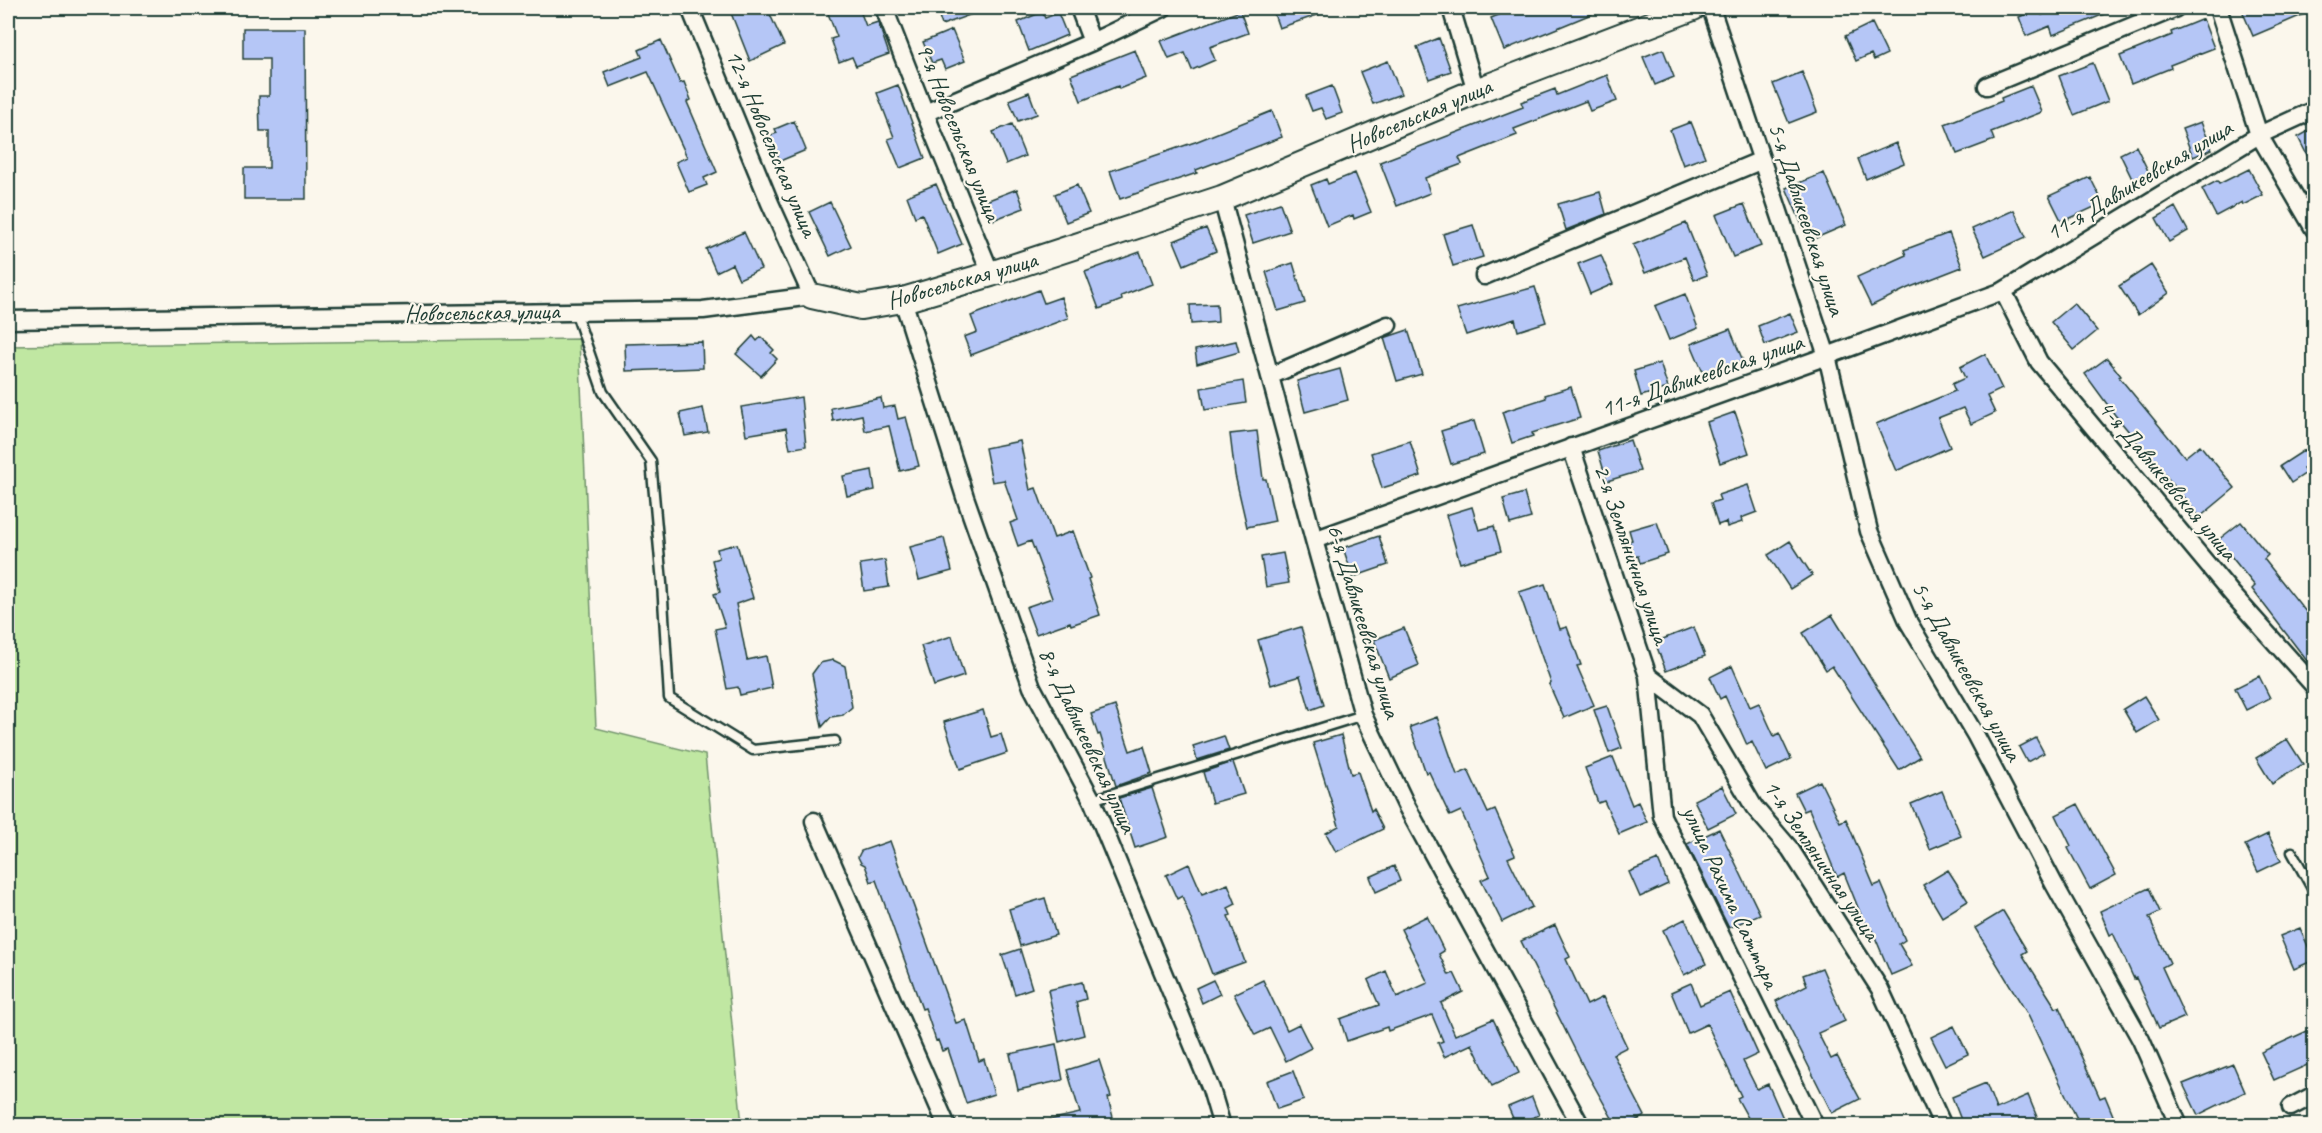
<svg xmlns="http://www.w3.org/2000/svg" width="2322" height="1133" font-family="Caveat,sans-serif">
<rect width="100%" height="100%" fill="#fbf7ec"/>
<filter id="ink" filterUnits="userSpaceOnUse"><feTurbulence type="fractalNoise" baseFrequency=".0167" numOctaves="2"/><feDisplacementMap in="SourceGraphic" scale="12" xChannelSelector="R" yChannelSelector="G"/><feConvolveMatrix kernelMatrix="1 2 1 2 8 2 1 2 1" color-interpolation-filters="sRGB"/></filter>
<g filter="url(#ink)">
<path fill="#c0e7a2" stroke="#70926b" stroke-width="1.5" d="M579,339L596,728L705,755L742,1125H8V346Z"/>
<path fill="#b5c6f6" stroke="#1f3d34" stroke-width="1.5" d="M729,8H767L784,45L750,61Z
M826,8H859L866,26L878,22L889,54L856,66L852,57L839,62L831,39L837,37Z
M936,8H986V9L942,25Z
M1272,8H1331L1332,10L1279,28Z
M1516,8H1606L1504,50L1491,18Z
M2040,8L2042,15L2060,8H2119L2053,35L2050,26L2026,36L2019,17Z
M2241,8H2314V10L2253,36Z
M1240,11L1248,33L1210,47L1215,60L1192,70L1185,53L1169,59L1161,41Z
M1042,12L1045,18L1058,13L1067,35L1029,51L1018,22Z
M2203,19L2214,48L2170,65L2171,68L2131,84L2120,56L2172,35L2171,32Z
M1872,23L1887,54L1874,60L1871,54L1856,61L1845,36Z
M243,28H305L306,199H244V168H269V131H260L259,96H269V59H243Z
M952,30L965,61L945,69L941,60L932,63L923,42Z
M1439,38L1451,71L1429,79L1417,47Z
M661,40L680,83L684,82L691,100L687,102L717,172L704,178L707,185L689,192L676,162L687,157L648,72L610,87L604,72L642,57L639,50Z
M1663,49L1674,77L1655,85L1643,57Z
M1135,50L1146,78L1119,89L1118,86L1081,101L1071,75Z
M1388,61L1401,94L1373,104L1360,72Z
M2093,63L2108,101L2074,115L2059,76Z
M1802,72L1817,112L1789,123L1773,84Z
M1607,75L1617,101L1590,111L1586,101L1514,129L1517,135L1459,158L1462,164L1425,178L1430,193L1397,206L1380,162L1523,107L1521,102L1555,89L1557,95Z
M898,85L925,158L900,168L888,139L894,137L877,93Z
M1332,86L1342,113L1326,119L1321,108L1312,111L1306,96Z
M2031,86L2042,112L1991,132L1994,140L1957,154L1945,124L2002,101L2001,98Z
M1029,92L1037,114L1018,121L1009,100Z
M1272,111L1282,137L1196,170L1197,173L1120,199L1110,171L1195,142Z
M794,121L806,150L780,161L769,136L777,133L775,129Z
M1691,122L1705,157L1683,165L1670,130Z
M2201,122L2212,149L2193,157L2182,129Z
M1012,124L1025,156L1006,164L993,132Z
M2314,128V169L2298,137Z
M1896,143L1904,163L1866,179L1858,159Z
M2136,146L2151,177L2135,185L2120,154Z
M2249,169L2263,195L2243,205L2242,202L2216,216L2202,189L2217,181L2219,184Z
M1355,173L1371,212L1354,219L1353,215L1327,226L1311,185L1326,179L1328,184Z
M1824,173L1846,225L1809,241L1786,188Z
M2090,177L2103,203L2062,222L2049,196Z
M936,184L962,244L938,254L922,214L915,217L907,196Z
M1077,185L1089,213L1066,222L1055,194Z
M1017,189L1024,208L993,220L986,201Z
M1600,192L1606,214L1566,230L1558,204Z
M830,202L851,246L830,256L809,212Z
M1280,203L1290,231L1253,243L1244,215Z
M1744,204L1761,246L1733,257L1716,215Z
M2175,207L2188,231L2169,242L2156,218Z
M2014,210L2026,237L1985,256L1972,229Z
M1686,223L1707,275L1694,280L1685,257L1645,273L1633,245Z
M1473,225L1483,257L1453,266L1443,234Z
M1206,228L1216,251L1184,265L1174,241Z
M744,232L761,269L739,279L732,264L716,272L706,249Z
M1949,233L1962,267L1908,288L1871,306L1857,277L1906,255L1904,250Z
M1140,252L1152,284L1121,296L1122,300L1099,309L1085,272Z
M1601,255L1613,284L1590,294L1578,264Z
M1293,263L1305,303L1278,311L1266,272Z
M2151,265L2169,293L2138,315L2119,286Z
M1535,287L1546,322L1518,331L1515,319L1466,335L1457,309Z
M1039,290L1044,303L1061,297L1068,318L971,355L964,337L977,332L971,316Z
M1685,294L1698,328L1669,340L1655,306Z
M2074,303L2097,331L2074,350L2051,322Z
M1217,304L1218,322L1191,324L1190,305Z
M1790,313L1798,332L1765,345L1758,326Z
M1730,329L1743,361L1705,377L1691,344Z
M1408,330L1422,374L1397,381L1384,338Z
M753,336L757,341L761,337L774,350L771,353L777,359L761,376L736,354Z
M1236,341L1239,352L1197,364L1195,350Z
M702,342L703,368L626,371L625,344Z
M1985,354L2002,389L1987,396L1995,413L1971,424L1963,408L1938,418L1950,447L1896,471L1876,424L1955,391L1952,384L1965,378L1960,367Z
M2107,358L2121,376L2119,377L2185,457L2200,445L2235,488L2200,517L2115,415L2085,374Z
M1660,363L1668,388L1641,396L1634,371Z
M1340,369L1348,400L1305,412L1297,381Z
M1243,381L1246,403L1205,410L1201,388Z
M1571,387L1580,418L1532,433L1533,436L1512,443L1502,412L1546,398L1545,395Z
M801,397L806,446L790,449L786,428L746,435L741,407Z
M881,398L883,408L895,406L898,419L906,417L919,466L900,471L889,426L865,431L862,415L833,421L831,408Z
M703,408L708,432L685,436L680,413Z
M1735,412L1749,453L1720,463L1707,422Z
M1474,421L1484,454L1451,464L1441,431Z
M1257,431L1263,479H1266L1275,521L1247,527L1235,475L1230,434Z
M1630,440L1640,471L1607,481L1598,451Z
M1020,441L1030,490L1036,488L1054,538L1073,531L1090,578L1088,579L1100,615L1071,625L1070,622L1036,634L1026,607L1052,598L1031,541L1018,546L1010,523L1018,520L1004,480L992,482L985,448Z
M1410,441L1421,476L1382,488L1371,453Z
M2314,444V461L2303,469L2306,473L2291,483L2280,466Z
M872,470L875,490L847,496L843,476Z
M1748,485L1757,512L1741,518L1742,522L1727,527L1726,522L1718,525L1711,503L1720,500L1718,495Z
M1524,493L1531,518L1510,524L1503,499Z
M1472,507L1479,530L1494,526L1501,551L1460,563L1446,515Z
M1657,522L1668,554L1640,563L1638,556L1634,557L1629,541L1632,540L1629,530Z
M2241,522L2268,555L2264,559L2314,622V670L2252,589L2255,586L2218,540Z
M1379,536L1388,565L1353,577L1343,548Z
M944,538L952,571L919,580L910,547Z
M1790,541L1812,575L1790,589L1768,555Z
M737,544L753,598L736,604L747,660L766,656L772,688L740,695L738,687L727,689L715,629L725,627L714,594L720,592L712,560L719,558L717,549Z
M1283,553L1289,583L1266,587L1261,557Z
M885,560L889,587L864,591L860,564Z
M1545,584L1560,629L1567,627L1581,665L1577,666L1594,705L1564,718L1549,684L1551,683L1519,592Z
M1832,615L1920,757L1899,770L1832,666L1826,670L1803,633Z
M1301,627L1324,705L1310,710L1300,676L1271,685L1258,640Z
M1694,627L1705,656L1666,671L1655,642Z
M1404,628L1419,665L1389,678L1374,640Z
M952,636L964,676L934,686L921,646Z
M833,660L845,666L852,707L843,715L831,717L822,727L812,674L820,663Z
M1732,666L1750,707L1759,703L1774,736L1779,733L1791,759L1766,771L1752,742L1747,745L1725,696L1720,699L1710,677Z
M2259,676L2270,698L2246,710L2235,688Z
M2144,696L2159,720L2137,733L2123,709Z
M1115,706L1130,751L1144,746L1152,773L1116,786L1100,734L1098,735L1091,714Z
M1607,706L1622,748L1609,753L1594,710Z
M983,710L991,737L1001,734L1007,753L960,769L944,722Z
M1437,717L1457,775L1468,770L1488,813L1495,810L1515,855L1508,858L1532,907L1502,922L1481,880L1490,876L1461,811L1450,816L1429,772L1426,773L1410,727Z
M1341,735L1351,774L1358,772L1371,811L1373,809L1383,829L1336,852L1326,833L1339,826L1313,743Z
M1224,736L1229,750L1197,760L1193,746Z
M2036,738L2044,753L2027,762L2019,747Z
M2287,739L2303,764L2272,784L2256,758Z
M1613,757L1632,805L1638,802L1647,822L1619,834L1604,801L1598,803L1585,768Z
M1233,762L1244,794L1212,803L1203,772Z
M1820,781L1840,822L1846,819L1874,886L1881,883L1905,940L1899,944L1912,966L1891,975L1872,930L1868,932L1844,873L1837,877L1809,809L1804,811L1795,793Z
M1722,786L1736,814L1708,828L1694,800Z
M1152,788L1168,837L1135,848L1119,798Z
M1942,791L1961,836L1930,849L1911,804Z
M2078,804L2116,875L2090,889L2068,848L2071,846L2056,815Z
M1719,829L1760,914L1729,928L1687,844Z
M2268,834L2281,861L2258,872L2245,845Z
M890,841L956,1023L966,1020L979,1061L984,1059L994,1094L966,1103L948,1049L942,1051L938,1040L936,1041L925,1008L922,1009L876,880L871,882L865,865L861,863L858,857L861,851Z
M1658,860L1668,884L1640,897L1629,872Z
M1189,864L1202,894L1228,884L1236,904L1228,908L1231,915L1228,916L1245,962L1212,974L1182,896L1177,899L1166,875Z
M1394,866L1400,881L1376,892L1370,877Z
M1948,870L1968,901L1942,917L1923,885Z
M2149,888L2160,912L2149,917L2170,963L2162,967L2185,1017L2159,1028L2136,978L2134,979L2113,933L2110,935L2100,911Z
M1045,898L1056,935L1020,946L1009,909Z
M2003,911L2027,951L2022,954L2056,1008L2059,1007L2100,1098L2105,1096L2117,1125H2080L2027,1013L1975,928Z
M1427,916L1444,951L1439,954L1449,975L1454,973L1463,992L1441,1003L1455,1035L1493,1019L1519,1073L1492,1086L1472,1044L1444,1057L1438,1043L1443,1041L1432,1015L1388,1031L1387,1027L1347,1041L1340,1019L1379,1005L1368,980L1386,971L1397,997L1428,983L1401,929Z
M1685,919L1706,964L1684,975L1663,930Z
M1555,925L1570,957L1566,959L1587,1005L1603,997L1627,1047L1613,1054L1645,1116L1627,1125H1616L1584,1068L1521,941Z
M2300,928L2314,960L2294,969L2280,936Z
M1020,949L1032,988L1015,994L1002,955Z
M1822,968L1845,1021L1818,1033L1831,1059L1837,1056L1860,1099L1832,1113L1776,1001L1807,985L1803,975Z
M1213,980L1220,994L1202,1003L1196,988Z
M1263,980L1287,1030L1299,1024L1311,1048L1286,1061L1270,1028L1255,1035L1234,994Z
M1082,982L1086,999L1076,1002L1084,1035L1059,1042L1048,990Z
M1691,983L1700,1005L1730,992L1758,1054L1743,1061L1757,1089L1768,1084L1786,1125H1752L1737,1098L1741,1096L1707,1024L1688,1033L1671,992Z
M1954,1026L1968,1054L1945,1065L1931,1037Z
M2314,1028V1062L2274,1080L2261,1052Z
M1056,1044L1063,1080L1018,1090L1010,1054Z
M1099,1060L1111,1097L1108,1098L1115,1125H1050L1049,1120L1080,1113L1067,1070Z
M2233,1064L2245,1092L2198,1115L2183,1084Z
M1293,1071L1304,1100L1277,1109L1267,1081Z
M1986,1083L1996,1109L2028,1095L2039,1122L2031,1125H1963L1952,1097Z
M1532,1097L1539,1115L1516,1125L1508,1107Z"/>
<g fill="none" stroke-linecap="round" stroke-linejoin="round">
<defs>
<path id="lane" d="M575,311L603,392L651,461L662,583L669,698L753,750L835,741
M1092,800L1363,715
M2292,852L2314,892"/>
<path id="street" d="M884,8L925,113L991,274
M1079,8L1092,42
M1451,8L1476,91
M1711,8L1827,356L1869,531L1909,623L1976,736L2054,884L2141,1040L2179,1126
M2218,8L2259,135L2314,229
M1987,86L2176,8
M925,113L1092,42L1163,8
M1222,198L1314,540L1363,715L1407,807L1581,1126
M1484,276L1762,160
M2003,291L2039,362L2232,594L2314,686
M903,300L965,497L1032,687L1092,800L1211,1089L1222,1126
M8,320L703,310L812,296L770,203L690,8
M1270,376L1388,325
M1571,447L1648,676L1662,816L1815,1126
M1314,540L1827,356L2003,291L2259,135L2314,110
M1648,676L1700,715L1754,807L1790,849L1880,989L1943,1126
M814,821L947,1126
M2291,1107L2314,1095"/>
<path id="secondary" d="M812,296L861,307L903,300L991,274L1222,198L1476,91L1693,8"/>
</defs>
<use href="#lane" stroke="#1f3d34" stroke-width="13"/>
<use href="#street" stroke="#1f3d34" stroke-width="21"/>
<use href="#secondary" stroke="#1f3d34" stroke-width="28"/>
<use href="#lane" stroke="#fbf7ec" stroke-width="8"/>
<use href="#street" stroke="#fbf7ec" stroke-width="16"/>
<use href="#secondary" stroke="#fbf7ec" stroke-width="24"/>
</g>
</g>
<g text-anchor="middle" stroke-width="4.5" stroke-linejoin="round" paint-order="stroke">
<g font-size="24" fill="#1f3d34" stroke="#fbf7ec">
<text transform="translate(1419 115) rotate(-23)" y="8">Новосельская улица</text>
<text transform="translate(959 132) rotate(68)" y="8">9-я Новосельская улица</text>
<text transform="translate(772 143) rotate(67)" y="8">12-я Новосельская улица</text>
<text transform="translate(2139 180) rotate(-31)" y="8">11-я Давликеевская улица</text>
<text transform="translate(1807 219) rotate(72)" y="8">5-я Давликеевская улица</text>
<text transform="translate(962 280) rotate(-16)" y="8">Новосельская улица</text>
<text transform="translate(482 312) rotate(-1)" y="8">Новосельская улица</text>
<text transform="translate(1702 375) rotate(-19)" y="8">11-я Давликеевская улица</text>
<text transform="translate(2168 480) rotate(50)" y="8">4-я Давликеевская улица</text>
<text transform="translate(1632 554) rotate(71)" y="8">2-я Земляничная улица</text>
<text transform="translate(1364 621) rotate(73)" y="8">6-я Давликеевская улица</text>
<text transform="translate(1967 671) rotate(61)" y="8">5-я Давликеевская улица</text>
<text transform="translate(1088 740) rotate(65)" y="8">8-я Давликеевская улица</text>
<text transform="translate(1822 860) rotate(56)" y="8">1-я Земляничная улица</text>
<text transform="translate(1731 897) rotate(65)" y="8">улица Рахима Саттара</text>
</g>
</g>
<rect width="2322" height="1133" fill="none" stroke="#fbf7ec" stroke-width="30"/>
<rect x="15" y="15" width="2292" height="1103" fill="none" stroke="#1f3d34" stroke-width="2" filter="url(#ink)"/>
</svg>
